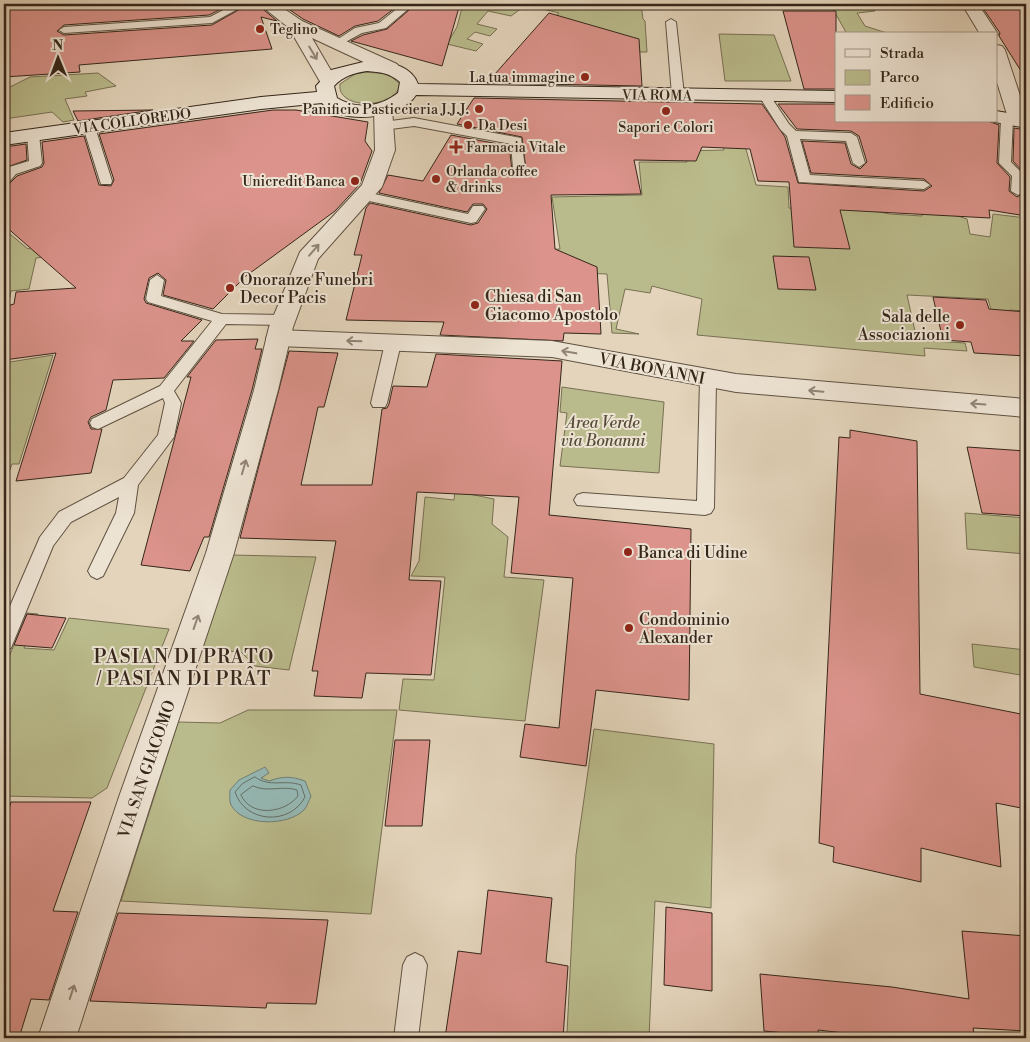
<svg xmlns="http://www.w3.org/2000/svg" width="1030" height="1042" font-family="'Libre Bodoni',serif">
<rect width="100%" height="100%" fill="#e3d4bb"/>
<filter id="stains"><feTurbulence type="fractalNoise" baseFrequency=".004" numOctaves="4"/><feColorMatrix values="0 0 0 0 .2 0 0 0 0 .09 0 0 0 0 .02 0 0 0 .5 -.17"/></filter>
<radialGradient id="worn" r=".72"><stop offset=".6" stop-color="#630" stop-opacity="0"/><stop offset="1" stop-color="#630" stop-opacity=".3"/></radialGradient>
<path fill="#babb8c" stroke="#787053" d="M463,4H641L643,19L645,21L647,52H603L506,61L559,13L526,5L511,16L488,11L477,24L497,29L490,36L475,32L467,39L483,44L476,51L447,44L457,27Z
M830,4H914L916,5L873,8L875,11L857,13L865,26L890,34H847Z
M719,34L774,35L791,81H725Z
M366,72L388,74L400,84C396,110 336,110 340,84L355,74Z
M98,73L116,86L85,92L87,96L65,99L74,120L63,122L52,112L4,119V90L30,77Z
M722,142H744L756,185L788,187L789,208L815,210L857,208L890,214L922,216L923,205L967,219L970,234L990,237L993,214L1026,218V311L1009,310L1013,325L995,324L988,299L907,295L917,340L965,343L967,351L924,348L925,356L697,335L702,299L652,286L650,293L625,289L616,329L639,334L612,333L607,274L550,272L522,251L560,249L552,197L642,195L639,162H687L683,151L724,150Z
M4,229L28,249L68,230L67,254L36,258L29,289L11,291L9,302L4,303Z
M53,355L19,464H12L10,470H4V363Z
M562,387L664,402L659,473L560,466L567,413L560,412Z
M455,491L494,499L492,524L508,537L504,577L544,580L525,721L399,710L403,679L434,680L445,577L411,576L419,561L425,497L454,500Z
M965,513L1026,518V554L967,549Z
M233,555L316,557L289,670L255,666L241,652L201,649Z
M27,613L38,614L24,648L54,650L69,618L169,629L107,788L92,798L4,796V669Z
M972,644L1026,650V676L974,667Z
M248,710H397L371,914L121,901L178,722L220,723Z
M594,729L714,744L711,908L655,901L649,1038L567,1033L576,855Z"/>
<path fill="#95b8b4" stroke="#6f7e76" d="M265,767L269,773L261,778L269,781C283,776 291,776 305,781L311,796C309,800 307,807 304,810C288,826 243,827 231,805C229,801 230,794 230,790L239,780Z"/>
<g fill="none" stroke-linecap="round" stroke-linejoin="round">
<path stroke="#656f67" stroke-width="1" d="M255,777C270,788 284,779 301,785L305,797C290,826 245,823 235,792L242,784Z
M253,786C268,793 282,785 297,790L298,796C285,813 251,818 241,795Z"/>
</g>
<path fill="#db938b" stroke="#35261a" d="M4,4H231L209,15L64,25L57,31L64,35L212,25L249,4L254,8L255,4H257L277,21L261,17L272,49L79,65L80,72L4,77Z
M305,4H400L378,21L355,26L339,36L303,19L290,10Z
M416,4H460L442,66L351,41L363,35L387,29Z
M980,4H1026V79L999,36L1000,33Z
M783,11H836V89H804Z
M549,13L639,39L642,86L487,83Z
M474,98L762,104L785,137L798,183L924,191L932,186L924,179L811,173L802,141L845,143L851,164L860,169L867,162L859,136L851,131L797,129L778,104H836V121H988L999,125L997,163L1010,177L1009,191L1017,197L1026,192V216L989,210L990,218L840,210L850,249L794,247L789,182L758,181L750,149L702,147L696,161L634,160L641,194L551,195L555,249L597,267L601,334L564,333L563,341L440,335L444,322L346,320L362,255H354L366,208L370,203L471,225L478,223L487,209L483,204H473L467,212L379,193L388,175L423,181L451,135L509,146L512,170L518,174L526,170L522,137L457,124Z
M153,110L78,121L73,111Z
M273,110H296L368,122L365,141L372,151L360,184L335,211L246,276L213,309L163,295L166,280L158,273L149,278L144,299L146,303L202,320L181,341H194L164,378L113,380L106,410L91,417L88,422L91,429H102L91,473L16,481L56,353L4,360V325L7,306L14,304L16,292L76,288L4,225V185L10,183L17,176L42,167L44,163L42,142L84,136L99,185L111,186L114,180L99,134Z
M1014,128L1026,130V181L1025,174L1013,161Z
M26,144L27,160L4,168V147Z
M773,256L809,257L816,290L778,289Z
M933,297L986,300L989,309L1026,312V356L974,353L971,342L943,340Z
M258,339L255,349H262L252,390L209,537H204L190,571L141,565L191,377H187L216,340Z
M289,351L338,353L324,407H318L301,485H372L382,409L387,408L389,404L393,386L427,387L436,354L562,361L549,515L691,529L689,700L596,690L586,766L520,757L525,724L559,728L573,578L511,573L519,497L417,492L409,580L441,581L431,675L366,673L362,698L314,696L318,671H312L336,541L240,538Z
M850,430L917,441L920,694L1026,715V809L996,803L1001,867L921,848V882L833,862L834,847L819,843L839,437L850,438Z
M967,447L1026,451V516L982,513Z
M27,614L66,618L52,648L14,645Z
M395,740H430L422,826H385Z
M11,802H91L53,911L78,912L49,1000L31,999L19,1038H4V826Z
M488,890L552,898L546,962L568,966L563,1038H445L458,951L481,954Z
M666,907L712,913V991L664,985Z
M118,913L328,920L316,1004L267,1003L266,1008L90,1001Z
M962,931L1026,936V1031L973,1028L975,1038H889L818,1030L819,1036L764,1031L760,974L892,987L969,999Z"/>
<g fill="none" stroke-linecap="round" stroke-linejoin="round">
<defs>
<path id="service" d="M235,4H247L212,23L64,33L59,30L64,27L210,17Z
M287,4H303L276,13L271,10Z
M403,4H414L386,28L362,33L338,46L332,43L355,28L379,23Z
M671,19L676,22L684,95L678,99L672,95L666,22Z
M765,92L769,94L789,124L796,131L851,133L857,137L865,163L859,167L853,163L846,141L800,139L810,175L924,181L930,185L924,189L799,182L787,136L780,129L759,96Z
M1007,115L1013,119L1011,162L1024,175L1025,191L1018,195L1011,191L1012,176L999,163L1001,119Z
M414,118L521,138L525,168L519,172L513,168L511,144L414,126L383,130L377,126L383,122Z
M89,123L95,127L112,181L111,184H101L100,181L83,127Z
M33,130L39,134L42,163L40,166L16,174L9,182L4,183V171L6,168L29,161L27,134Z
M365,192L468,214L473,206H483L485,209L476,222L471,223L360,199L358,196Z
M157,275L164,280L161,296L222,314L283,315L290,320L283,325L226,324L174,391L181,403L174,437L138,485L134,513L103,576L97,579L91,576L88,571L116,513L119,497L71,522L53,546L11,648L4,650V620L40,537L59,512L124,478L158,435L165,403L163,398L98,429L92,427L90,423L92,419L160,386L212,321L148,302L146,299L150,280Z
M393,338L398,339L401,343L387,403L385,407H373L371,403L385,343L388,339Z
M708,373L714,375L716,379L714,508L711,513L705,515L577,505L574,500L577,495L583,493L697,501L700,379L702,375Z
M415,953L423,957L427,965L418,1038H394L403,965L407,957Z"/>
<path id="minor" d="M962,4H978L998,34L996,36V34H980Z
M996,45L1002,46L1005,50L1026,114V125H1012L1009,121L996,79Z
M278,330L552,341L736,374L1026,399V417L736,392L552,357L278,346L270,344L266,338L270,332Z"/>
<path id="tertiary" d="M259,4H277L302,21L397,64L400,68L397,72H385L312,38L337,81L334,85H322L289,28Z
M383,103L390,105L392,109L395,150L382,187L318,259L293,327L278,390L234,553L154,794L76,1038H38L120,794L206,553L254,390L269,327L300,252L362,185L375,150L374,109L376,105Z"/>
<path id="secondary" d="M367,61C385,61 411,64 418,84L836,91V102L416,95C401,119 341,126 322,103L261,109L4,145V133L261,97L317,92L316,86L331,70ZM367,71C380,72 390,73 400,82L398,93C380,107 357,110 337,98L334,86C343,76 354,73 367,71Z
M996,111L1026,116V128L990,121H996Z"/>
</defs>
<use href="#service" stroke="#605242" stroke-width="2"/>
<use href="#minor" stroke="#605242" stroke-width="2"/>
<use href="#tertiary" stroke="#605242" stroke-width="2"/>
<use href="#secondary" stroke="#35261a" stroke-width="2"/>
<use href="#service" fill="#ede3d3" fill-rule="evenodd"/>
<use href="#minor" fill="#ede3d3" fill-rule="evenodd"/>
<use href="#tertiary" fill="#ede3d3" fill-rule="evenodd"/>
<use href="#secondary" fill="#ede3d3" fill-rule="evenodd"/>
</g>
<defs><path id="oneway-shaft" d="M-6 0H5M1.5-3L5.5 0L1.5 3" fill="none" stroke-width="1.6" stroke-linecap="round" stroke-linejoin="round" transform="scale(1.25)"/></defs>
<g stroke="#918476">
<use href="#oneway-shaft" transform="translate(313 53) rotate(59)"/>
<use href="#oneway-shaft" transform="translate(314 250) rotate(-49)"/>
<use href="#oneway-shaft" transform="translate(354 341) rotate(-178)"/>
<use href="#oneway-shaft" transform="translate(569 352) rotate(-170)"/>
<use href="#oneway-shaft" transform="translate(816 391) rotate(-175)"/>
<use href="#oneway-shaft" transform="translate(978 404) rotate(-176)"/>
<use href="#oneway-shaft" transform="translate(244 467) rotate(-74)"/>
<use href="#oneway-shaft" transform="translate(196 622) rotate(-71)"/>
<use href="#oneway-shaft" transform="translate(72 992) rotate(-72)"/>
</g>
<g fill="#8f2418" stroke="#ede3d3" stroke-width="2">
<circle cx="260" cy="29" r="5"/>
<circle cx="585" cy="77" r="5"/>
<circle cx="479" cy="109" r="5"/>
<circle cx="666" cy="111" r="5"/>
<circle cx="468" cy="125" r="5"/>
<path d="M453.5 139.5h5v5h5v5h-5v5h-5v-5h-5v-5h5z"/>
<circle cx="436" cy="179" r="5"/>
<circle cx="355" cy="181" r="5"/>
<circle cx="230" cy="288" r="5"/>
<circle cx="475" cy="305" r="5"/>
<circle cx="960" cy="325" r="5"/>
<circle cx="628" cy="552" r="5"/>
<circle cx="629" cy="628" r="5"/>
</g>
<g text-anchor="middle" stroke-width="4" stroke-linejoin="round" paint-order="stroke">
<g font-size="14" fill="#35261a" stroke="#ede3d3" text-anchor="start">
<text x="270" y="34">Teglino</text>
<text x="575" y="82" text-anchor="end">La tua immagine</text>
<text x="469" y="114" text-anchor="end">Panificio Pasticcieria J.J.J.</text>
<text x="478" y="130">Da Desi</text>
<text x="666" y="132" text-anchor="middle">Sapori e Colori</text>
<text x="466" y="152">Farmacia Vitale</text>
<text x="446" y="176">Orlanda coffee<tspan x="446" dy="16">&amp; drinks</tspan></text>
<text x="345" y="186" text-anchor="end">Unicredit Banca</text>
</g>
<g font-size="14" fill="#35261a" stroke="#ede3d3">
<text transform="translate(657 95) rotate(1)" y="5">VIA ROMA</text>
<text transform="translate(132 121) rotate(-8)" y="5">VIA COLLOREDO</text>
</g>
<g font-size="16" fill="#35261a" stroke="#ede3d3" text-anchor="start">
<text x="240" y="285">Onoranze Funebri<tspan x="240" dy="18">Decor Pacis</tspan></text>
<text x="485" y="302">Chiesa di San<tspan x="485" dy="18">Giacomo Apostolo</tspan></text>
<text x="950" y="322" text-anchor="end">Sala delle<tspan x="950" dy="18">Associazioni</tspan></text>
<text x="638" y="558">Banca di Udine</text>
<text x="639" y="625">Condominio<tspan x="639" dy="18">Alexander</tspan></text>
</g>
<g font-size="16" fill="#35261a" stroke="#ede3d3">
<text transform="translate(652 368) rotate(11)" y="6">VIA BONANNI</text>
<text transform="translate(146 769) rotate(-71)" y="6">VIA SAN GIACOMO</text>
</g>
<g font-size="16" font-style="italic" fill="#564b36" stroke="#ede3d3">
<text x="603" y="428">Area Verde<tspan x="603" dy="18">via Bonanni</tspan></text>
</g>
<g font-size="19" letter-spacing="1" fill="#35261a" stroke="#ede3d3">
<text x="184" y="663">PASIAN DI PRATO<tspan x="184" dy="22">/ PASIAN DI PRÂT</tspan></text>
</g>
</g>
<rect width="1030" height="1042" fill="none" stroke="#e3d4bb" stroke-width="20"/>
<rect x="5" y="5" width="1020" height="1032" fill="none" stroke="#35261a" stroke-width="2.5"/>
<rect x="10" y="10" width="1010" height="1022" fill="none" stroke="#35261a"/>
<rect x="835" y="32" width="162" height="90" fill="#ede3d3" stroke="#a39789"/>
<rect x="845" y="49" width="25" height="8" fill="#ede3d3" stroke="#a39789"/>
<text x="880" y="58" font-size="15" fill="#35261a">Strada</text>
<rect x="845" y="70" width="25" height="15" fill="#babb8c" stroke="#a39789"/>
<text x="880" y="82" font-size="15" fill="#35261a">Parco</text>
<rect x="845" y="95" width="25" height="15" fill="#db938b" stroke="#a39789"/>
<text x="880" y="108" font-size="15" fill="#35261a">Edificio</text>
<g transform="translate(58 58) rotate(359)" stroke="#ede3d3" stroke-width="4" paint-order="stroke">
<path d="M0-4L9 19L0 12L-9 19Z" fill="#35261a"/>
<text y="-8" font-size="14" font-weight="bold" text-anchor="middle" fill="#35261a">N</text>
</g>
<rect width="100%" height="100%" filter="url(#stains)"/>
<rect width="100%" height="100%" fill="url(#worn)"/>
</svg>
